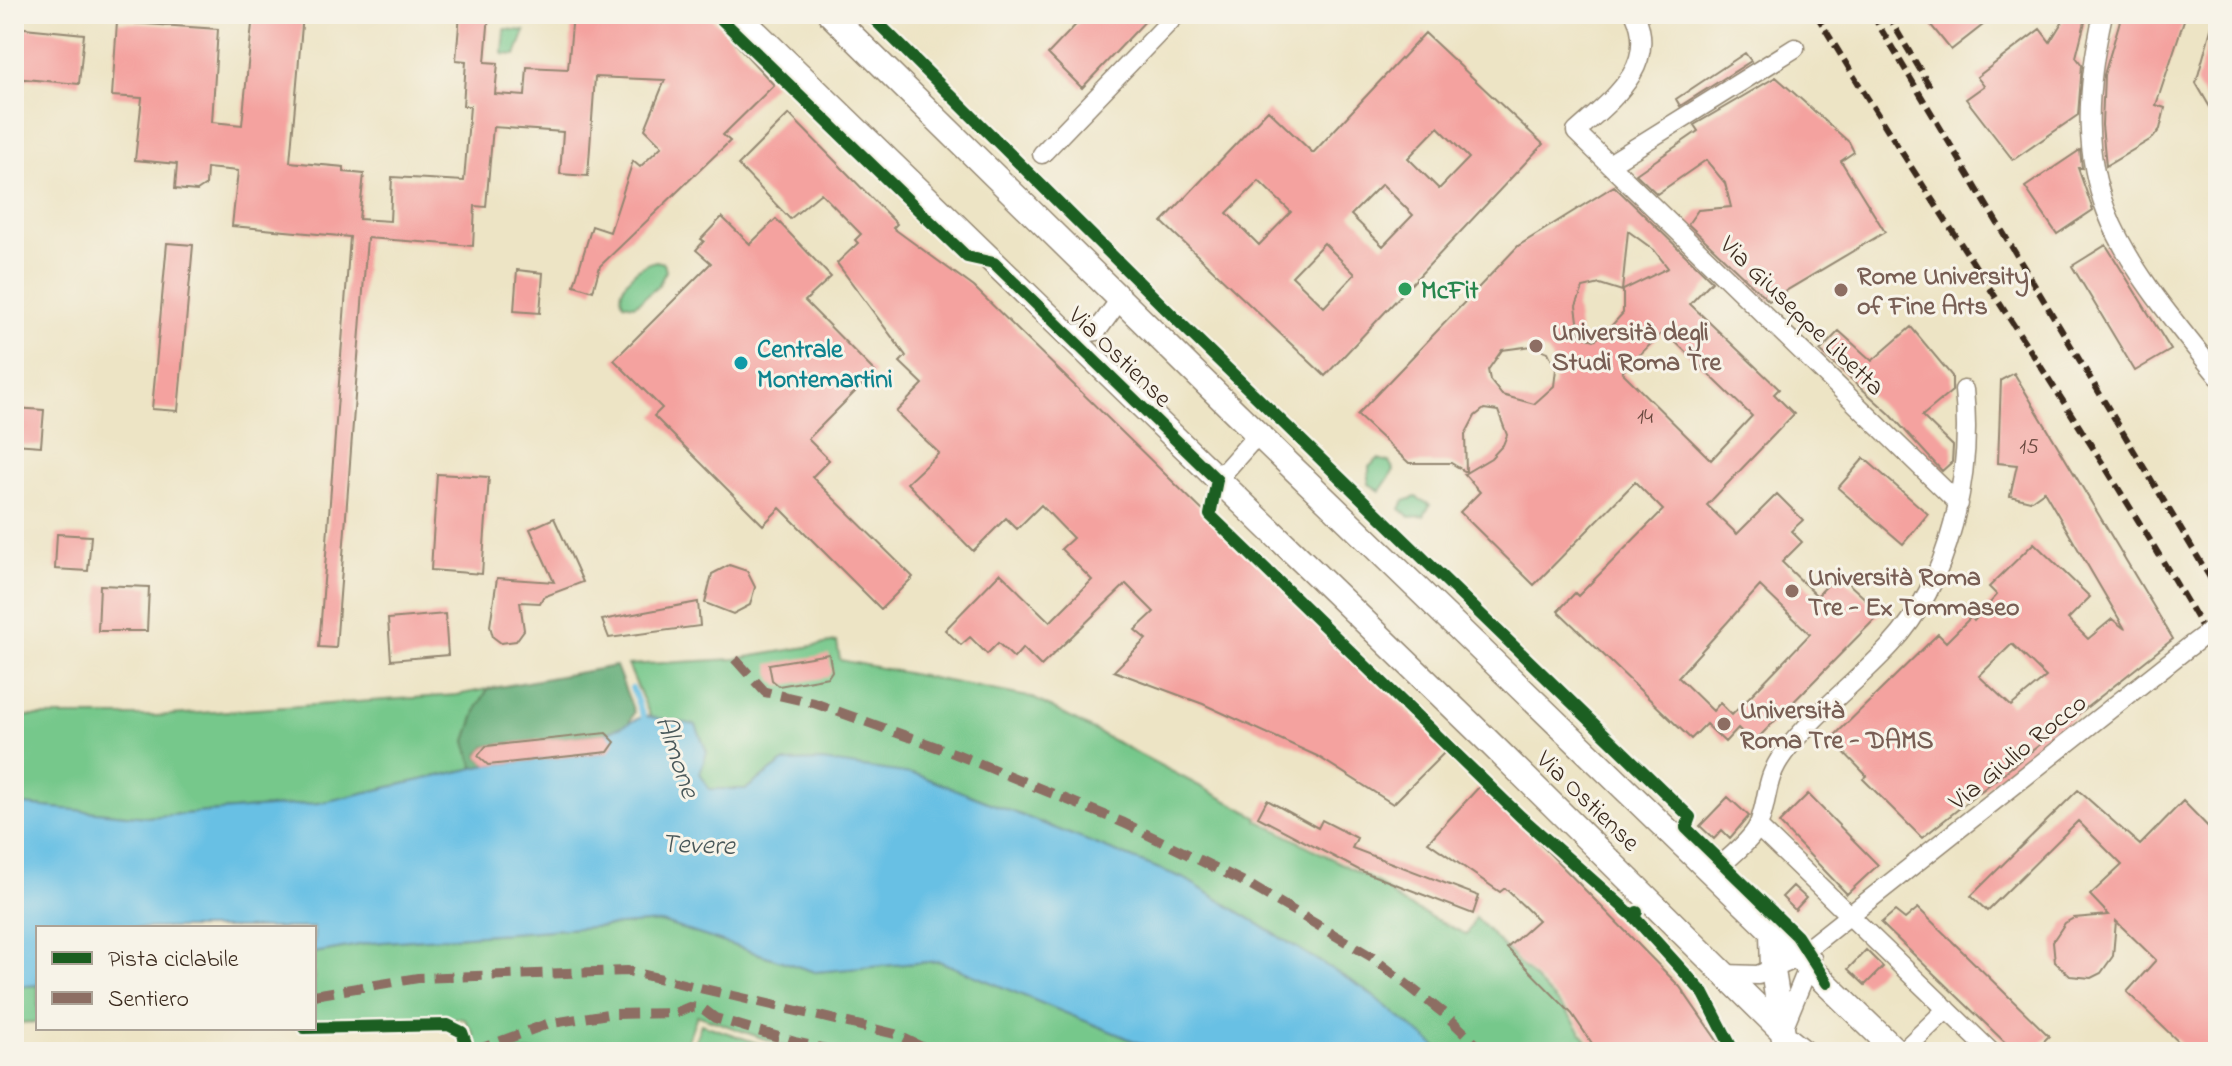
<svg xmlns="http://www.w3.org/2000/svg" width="2232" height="1066" font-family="'Indie Flower',sans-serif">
<rect width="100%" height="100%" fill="#f7f3e8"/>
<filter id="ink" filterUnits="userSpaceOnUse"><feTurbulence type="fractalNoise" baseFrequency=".0125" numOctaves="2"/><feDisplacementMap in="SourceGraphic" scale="16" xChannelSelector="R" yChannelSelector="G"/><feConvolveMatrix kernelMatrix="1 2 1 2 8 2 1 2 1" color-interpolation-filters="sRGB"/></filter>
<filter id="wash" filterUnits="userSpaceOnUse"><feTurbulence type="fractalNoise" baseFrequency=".006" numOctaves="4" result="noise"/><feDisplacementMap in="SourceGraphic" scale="32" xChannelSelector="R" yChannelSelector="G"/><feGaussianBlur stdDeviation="1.8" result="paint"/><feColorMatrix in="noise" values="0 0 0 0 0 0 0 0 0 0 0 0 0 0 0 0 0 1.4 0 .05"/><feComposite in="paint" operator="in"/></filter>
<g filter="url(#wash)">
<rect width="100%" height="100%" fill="#ede4c5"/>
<path fill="#76c88b" stroke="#587954" stroke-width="2" d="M505,29L525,31L516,55L503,54Z
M656,261L664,263L666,271L658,286L635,305L623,303C615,285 640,264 656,261Z
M1378,459L1389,462L1394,470L1380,491L1369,484V467Z
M1416,497L1430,505L1424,516L1410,517L1400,509L1404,501Z
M837,642L840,660L1033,698L1258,817L1257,820L1377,882L1402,903L1467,935L1475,917L1570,1016L1595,1052H1443L1364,989L1185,879L918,775L784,762L746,789H709L700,773L696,726L651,718L628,665L735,659Z
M488,689L478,706L466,741L474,768L319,803L147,817L14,804V716H156L457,695Z
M661,922L815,972L939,961L1161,1052H801L697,1015L683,1052H475L474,1034L464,1018L314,1024V953L371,943Z
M38,985V1022L14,1023V987Z
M701,1024L784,1052H691Z"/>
<path fill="#60ac77" stroke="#4e6b4a" stroke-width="2" d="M616,666L634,712L628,725L606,733L486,746L478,756L488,765L474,768L466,741L478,706L488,689Z"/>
<path fill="#67c0e4" stroke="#517581" stroke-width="2" d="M644,716L696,725L707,752L700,773L709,789H746L784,762L822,761L918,775L1185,879L1364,989L1443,1052H1161L939,961L815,972L661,922L371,943L314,953V928H38V985L14,987V804L147,817L319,803L488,765L607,752L613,744L606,733Z"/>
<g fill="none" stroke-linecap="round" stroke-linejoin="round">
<path stroke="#67c0e4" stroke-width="6" d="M632,688L645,721"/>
</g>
<g id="blocks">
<path fill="#f4a29f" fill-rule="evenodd" d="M253,14H303L290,162L344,167V172L364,174L359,219L390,221L392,177L464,181L470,106H463L466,61L456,60L460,14H489L485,62L498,63L495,94L525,96L527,67L568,69L573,14H708L774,85L723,135L730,141L600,266L593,291L574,285L592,226L610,232L633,161L640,167L662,146L645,129L665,80L595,77L588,176L560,174L563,132L493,127L486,207L475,206L473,246L367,238L336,648L319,647L350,237L232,226L238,171L207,168L206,185L197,191L175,189L177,164L135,160L142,98L112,96L117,22L218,29L212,122L242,125Z
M1086,14H1152L1082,88L1048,54Z
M1922,14H1997L1951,50Z
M2067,14H2087L2076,57L2082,65L2078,115L2013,160L1966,99L1984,86L1977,77L2040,29L2050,42Z
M2122,14H2186L2156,105L2165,108L2160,129L2153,138L2106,166L2102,125L2104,75Z
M2213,22L2218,23V121L2196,83Z
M14,27L84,34L79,84L14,78Z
M1425,33L1543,144L1325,376L1162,222L1268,110L1313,153ZM1438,127L1469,158L1439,189L1408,158ZM1259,181L1291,212L1259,245L1227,213ZM1382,184L1413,215L1383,246L1351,215ZM1324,243L1355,274L1324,307L1292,276Z
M1745,53L1751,61L1680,106L1676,99Z
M1776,77L1849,142L1854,152L1841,161L1885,232L1769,301L1688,224L1698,210L1731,207L1725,183L1706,160L1657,194L1636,174L1698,131L1694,125Z
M789,114L897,224L893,228L974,287L1447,750L1393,804L1317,756L1203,704L1114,671L1146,639L1135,630L1154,612L1126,584L1041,666L1023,648L1014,658L998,643L987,654L970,637L961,645L945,630L1000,573L1050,622L1092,580L1061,549L1073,538L1041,505L1017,529L1006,518L973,551L907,483L939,453L896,412L923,384L900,362L906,356L837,263L858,243L855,240L861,234L821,193L790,219L738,165Z
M2080,150L2082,168H2078L2093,210L2057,234L2025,187Z
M1614,186L1712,281L1690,304L1779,389L1774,394L1794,414L1707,505L1737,534L1777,494L1803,520L1791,531L1802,542L1782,562L1817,596L1838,574L1881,613L1753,743L1738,728L1725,742L1706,724L1691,739L1558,611L1575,593L1578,596L1663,510L1635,482L1534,585L1460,512L1480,492L1464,474L1491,458L1503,445L1507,435L1498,411L1484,409L1475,416L1465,435L1466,472L1451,463H1409L1357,415L1518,246ZM1628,231L1654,250L1668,268L1623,290V313L1603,335L1594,340L1580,336L1576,306L1583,288L1600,284L1622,291ZM1664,331L1752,416L1711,460L1622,372ZM1532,346L1548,352L1556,369L1554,386L1534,404L1502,395L1490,380L1488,370L1502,350ZM1760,586L1810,634L1732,715L1720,703L1713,711L1678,677Z
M722,217L750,244L776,219L831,277L805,301L875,372L808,439L829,460L812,477L913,577L881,609L780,508L763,525L654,416L662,408L614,360L711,263L696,250L704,241L701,239Z
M167,243L193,245L178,411L152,409Z
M2106,245L2171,350L2135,371L2072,266Z
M517,270L543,273L540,313L514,311Z
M1911,327L1952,376V391L1922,416L1953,446L1952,462L1942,471L1890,414L1820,351L1839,331L1872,361Z
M2014,373L2173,639L1922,838L1863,779L1867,776L1831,739L1938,634L1946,642L1971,617L1974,621L1997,595L1989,587L2034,543L2090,597L2068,619L2088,639L2112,619L2125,629L2044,491L2030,501L2010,496L2017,465L1998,463L2001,380ZM2012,644L2046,677L2011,706L1979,676Z
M14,408L44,410L41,446L14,444Z
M1864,458L1928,514L1903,544L1838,488Z
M437,474L489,477L482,574L431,570Z
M554,518L583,582L543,597L540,603L520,602L524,630L516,641L501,643L493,637L490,626L497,578L554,582L530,529Z
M57,534L91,536L88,571L55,569Z
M729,565L747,571L755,587L750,605L733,614L705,603L712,574Z
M100,585L149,587L147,631H98Z
M698,602L700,626L609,638L602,620Z
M445,614L448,655L391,660L388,619Z
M829,654L832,671L828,677L779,686L772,680L769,664Z
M606,733L615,742L608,752L488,765L478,756L486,746Z
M1479,787L1546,850L1680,987L1725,1052H1598L1572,1014L1507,948L1538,920L1505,888L1500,892L1428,842Z
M2078,790L2140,845L2183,801L2218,837V1052H2189L2127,992L2156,960L2116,921L2113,956L2101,973L2091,978L2070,976L2055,962L2053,941L2065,923L2074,918L2109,915L2090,895L2122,865L2078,821L1987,911L1971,896Z
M1808,794L1878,865L1847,894L1779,823Z
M1728,797L1749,816L1730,838L1722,830L1714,839L1700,826Z
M1267,800L1318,828L1322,820L1357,838L1352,848L1479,896L1473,914L1359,870L1258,817Z
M1793,886L1806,898L1795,910L1782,897Z
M1918,908L2049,1036L2033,1052H2015L1881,923L1895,911L1905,919Z
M1866,950L1883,967L1865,985L1848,969Z"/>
</g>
</g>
<g filter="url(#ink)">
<use href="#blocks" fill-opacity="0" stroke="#948772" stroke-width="2"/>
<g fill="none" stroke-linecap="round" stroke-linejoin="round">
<defs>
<path id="minor" d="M1635,14C1659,67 1610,101 1576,132L1959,504
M2103,14C2064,187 2113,247 2218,376
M1042,154L1177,14
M1611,163L1795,48
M1067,335L1097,331L1121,298
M1217,480L1258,434
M1758,827L1991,1052
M1712,874C1725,860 1750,843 1758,826C1769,800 1764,779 1784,753C1815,713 1857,682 1891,645C1950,582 1973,473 1964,390
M1724,974L1758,975L1793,960L2190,646
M1808,1052L1782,1031L1812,958
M1902,1052L1947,1009"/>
<path id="secondary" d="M737,14L1483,736L1782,1031
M830,14L1234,411L1897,1052
M1772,932L1773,971L1786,1052"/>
</defs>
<use href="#minor" stroke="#948772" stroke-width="21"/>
<use href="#secondary" stroke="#948772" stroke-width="27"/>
<use href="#minor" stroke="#fff" stroke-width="18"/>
<use href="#secondary" stroke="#fff" stroke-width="24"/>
<path stroke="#3b2a1e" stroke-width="6" stroke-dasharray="12 6" stroke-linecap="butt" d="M1816,14C1946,231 2094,435 2218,656
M1872,14L2218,591
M1887,14L1932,90"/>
<defs>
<path id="minor-bridge" d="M2190,646L2218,625"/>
</defs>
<use href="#minor-bridge" stroke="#948772" stroke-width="21" stroke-linecap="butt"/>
<use href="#minor-bridge" stroke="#fff" stroke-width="18"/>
<path stroke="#8d6e63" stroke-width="10" stroke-dasharray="20 10" stroke-linecap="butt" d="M735,659L765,692L814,703L956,754L1124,823L1246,883L1372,957L1447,1016L1484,1052
M314,995L418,978L628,971L895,1034L932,1052
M472,1052L547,1024L608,1014L675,1013L689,1007L702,1008L715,1018L795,1042L838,1052"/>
<defs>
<path id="cycleway" d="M716,14L967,257L994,263L1217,480L1210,515L1520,816L1633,916
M869,14L1171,314L1690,817L1686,828L1797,936L1827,983
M1637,912L1633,916L1704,994L1734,1052
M304,1028L448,1025L462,1032L469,1052"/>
</defs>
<use href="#cycleway" stroke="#f7f3e8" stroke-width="17"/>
<use href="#cycleway" stroke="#1b5e20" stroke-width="12"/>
</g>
</g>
<circle fill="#2e9e5b" stroke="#f7f3e8" stroke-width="3" cx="1405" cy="289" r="8"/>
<g fill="#8d6e63" stroke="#f7f3e8" stroke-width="3">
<circle cx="1841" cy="290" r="8"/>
<circle cx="1536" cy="346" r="8"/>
<circle cx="1792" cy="591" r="8"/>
<circle cx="1724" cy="724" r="8"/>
</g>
<circle fill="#0f9aa8" stroke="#f7f3e8" stroke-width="3" cx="741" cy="363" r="8"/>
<g text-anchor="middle" stroke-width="6" stroke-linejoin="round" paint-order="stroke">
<g font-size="22" fill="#69483e">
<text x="1645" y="423">14</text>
<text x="2029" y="453">15</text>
</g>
<g font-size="26" font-weight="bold" fill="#785e54" stroke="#f7f3e8" text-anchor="start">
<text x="1857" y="284">Rome University<tspan x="1857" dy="30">of Fine Arts</tspan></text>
<text x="1552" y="340">Università degli<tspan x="1552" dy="30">Studi Roma Tre</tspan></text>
<text x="1808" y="585">Università Roma<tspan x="1808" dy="30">Tre - Ex Tommaseo</tspan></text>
<text x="1740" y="718">Università<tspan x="1740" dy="30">Roma Tre - DAMS</tspan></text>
</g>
<g font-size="26" font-weight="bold" fill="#27864d" stroke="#f7f3e8" text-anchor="start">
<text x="1421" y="298">McFit</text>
</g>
<g font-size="26" fill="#3b2a1e" stroke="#f7f3e8">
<text transform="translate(1803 315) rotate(44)" y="9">Via Giuseppe Libetta</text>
<text transform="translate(1121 356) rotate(44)" y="9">Via Ostiense</text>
<text transform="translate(2017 751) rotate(-39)" y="9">Via Giulio Rocco</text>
<text transform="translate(1589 800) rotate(44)" y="9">Via Ostiense</text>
</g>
<g font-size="26" font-weight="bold" fill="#0d838f" stroke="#f7f3e8" text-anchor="start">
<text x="757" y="357">Centrale<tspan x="757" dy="30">Montemartini</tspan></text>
</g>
<g font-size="28" font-style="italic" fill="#485759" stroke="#f7f3e8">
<text transform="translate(679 756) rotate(71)" y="10">Almone</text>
<text transform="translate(698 843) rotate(2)" y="10">Tevere</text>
</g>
</g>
<rect width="2232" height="1066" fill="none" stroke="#f7f3e8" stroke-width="48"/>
<rect x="36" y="926" width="280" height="104" fill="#f7f3e8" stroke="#aca397" stroke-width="2"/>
<rect x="52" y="952" width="40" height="12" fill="#1b5e20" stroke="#aca397" stroke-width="2"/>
<text x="108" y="966" font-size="24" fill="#3b2a1e">Pista ciclabile</text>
<rect x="52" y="992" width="40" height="12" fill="#8d6e63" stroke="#aca397" stroke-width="2"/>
<text x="108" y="1006" font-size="24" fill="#3b2a1e">Sentiero</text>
</svg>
